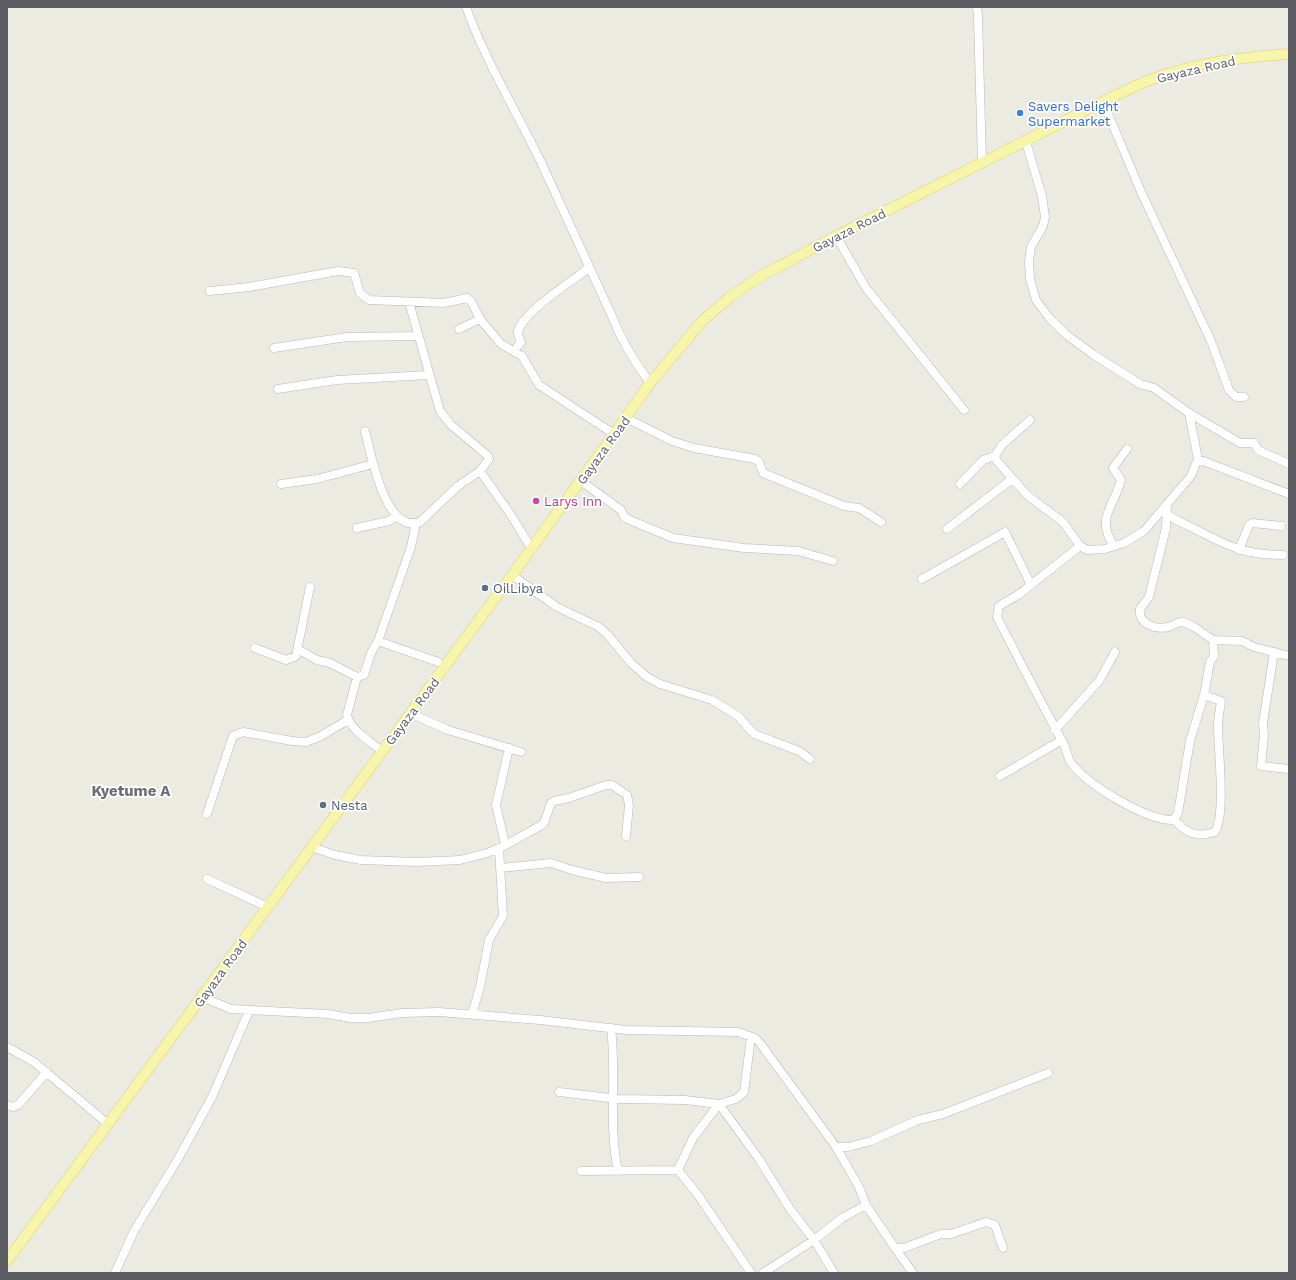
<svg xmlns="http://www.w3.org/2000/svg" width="1296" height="1280" font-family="'Work Sans',sans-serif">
<rect width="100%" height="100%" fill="#ecebe2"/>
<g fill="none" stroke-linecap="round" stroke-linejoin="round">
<defs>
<path id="minor" d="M466,7C485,60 515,109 540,160C564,211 587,263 611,314C621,340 633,360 650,383
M977,7L978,16L982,163
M1103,102L1142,194L1211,341L1229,390L1236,397H1244
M1026,142L1042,196L1045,217L1043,226L1031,247L1029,261L1030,279L1036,300L1050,319L1068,336L1094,355L1140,384L1154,388L1189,413L1240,443H1254L1258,450L1289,464
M836,236L866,288L964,410
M210,291L249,287L338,271L354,273L360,293L369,300L444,303L467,298L471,301L480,319L501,344L522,356L539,385L614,434
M459,329L480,319
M274,348L347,337L418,336
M514,351L521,342C519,338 517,335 518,331C525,310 572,281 589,268
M278,389L337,380L429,375
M626,418L672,441L694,448L755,459L759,462L763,473L844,506L859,508L881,522
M1030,420L1002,445L995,456L997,461L1028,496L1063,522L1080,546L1087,550L1105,549L1124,543L1144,531L1191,476L1198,459L1189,413
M365,431C371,453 385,535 420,522L458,486L480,471L489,459L487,455L451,425L440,411L409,302
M1198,459L1289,494
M480,471L511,515L531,548
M581,481L621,510L625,518L673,538L744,548L798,551L833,561
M281,484L317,479L373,464
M960,484L983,460L995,456
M1167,505L1166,528L1149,597L1140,609C1138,624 1155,630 1168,627C1173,626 1177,622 1183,622L1194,627L1213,640L1242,641L1254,647L1289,656
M1167,514C1176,521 1185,524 1195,529C1227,546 1246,555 1283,555
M357,528L389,521L397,516
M947,529L1012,479
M1080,546L1018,595L999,606L997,617C1018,658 1040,700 1062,741C1066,747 1067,757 1071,763C1088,785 1145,820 1173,820L1178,813L1190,741L1204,695L1210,662L1214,656L1213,640
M1114,546C1095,518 1114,507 1121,480L1113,468L1127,449
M1239,550L1249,525L1252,523L1281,526
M512,575L557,607L599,627L607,634L631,663L647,677L660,684L712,700L738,716L754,734L799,751L810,759
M922,579L1005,532L1031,585
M378,641L438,662
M255,648L286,660L296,656L310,587
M303,652L317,660L330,663L357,677
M1274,652L1263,723L1264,735L1261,766L1289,769
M410,713L448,730L521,752
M1055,730L1099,681L1115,652
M382,751C371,742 350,730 347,715L357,677L364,675L371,653L378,641L411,547L416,523
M1000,776L1062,740
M207,814L233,736L243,732L292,741L306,742L319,737L348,720
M1174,819C1185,833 1197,838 1215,832C1226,814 1218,749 1218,726C1218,718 1220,709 1221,701L1204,695
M505,844L496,805L509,748
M312,847L335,855L361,860L417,862L460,860L487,853L502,847L540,826L544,823L551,803L554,801L569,798L606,785H612L627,795L629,805L626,836
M501,868L551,863L572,870L606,878L639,877
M207,879L268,907
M202,997L231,1009L328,1014L350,1018H368L402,1013L439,1012L540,1020L626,1030L738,1032L755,1038L760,1043L836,1147H848L871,1141L918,1120L943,1114L1048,1073
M472,1014L480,987L489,940L503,916L499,848
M611,1028C617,1076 608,1124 618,1171
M7,1047L34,1062L108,1124
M559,1092L618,1099L685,1100L719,1104L759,1159L790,1209L814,1240L834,1273
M7,1105L13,1107L18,1105L47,1072
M836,1147L859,1187L866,1205L895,1248H904L941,1234H951L986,1222L995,1225L1003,1248
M678,1170L693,1138L719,1104L736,1099L744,1092L751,1037
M581,1171L678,1170L698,1195L751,1273
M895,1248L913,1273
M115,1273L134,1231L178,1159L212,1097L249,1011
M763,1273L814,1240L842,1218L866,1205"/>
<path id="major" d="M7,1261L512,575L614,434L650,383L703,320L730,297L761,276L836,236L1118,94C1130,89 1142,82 1155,78C1198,62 1244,57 1289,54"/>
</defs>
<use href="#minor" stroke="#b5b7bc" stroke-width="9"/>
<use href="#major" stroke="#e4d063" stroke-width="11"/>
<use href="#minor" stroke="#fff" stroke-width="8"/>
<use href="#major" stroke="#f7f4ac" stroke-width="10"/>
</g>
<circle fill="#3f7fe0" stroke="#fff" stroke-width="1.5" cx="1020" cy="113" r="4"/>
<circle fill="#d1479c" stroke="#fff" stroke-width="1.5" cx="536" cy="501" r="4"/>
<g fill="#5c6f8a" stroke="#fff" stroke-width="1.5">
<circle cx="485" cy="588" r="4"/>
<circle cx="323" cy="805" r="4"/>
</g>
<g text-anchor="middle" stroke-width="3.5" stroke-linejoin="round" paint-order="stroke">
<g font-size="13" fill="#5b5d62" stroke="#fff">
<text transform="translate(1196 69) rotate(-13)" y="5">Gayaza Road</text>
<text transform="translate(849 230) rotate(-27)" y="5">Gayaza Road</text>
<text transform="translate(603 450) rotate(-54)" y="5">Gayaza Road</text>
<text transform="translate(412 711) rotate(-53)" y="5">Gayaza Road</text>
<text transform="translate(220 973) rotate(-54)" y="5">Gayaza Road</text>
</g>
<g font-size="13" fill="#366cbe" stroke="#fff" text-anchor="start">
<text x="1028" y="111">Savers Delight<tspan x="1028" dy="15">Supermarket</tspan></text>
</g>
<g font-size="13" fill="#b23c85" stroke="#fff" text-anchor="start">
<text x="544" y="506">Larys Inn</text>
</g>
<g font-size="13" fill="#4e5e75" stroke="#fff" text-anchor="start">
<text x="493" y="593">OilLibya</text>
<text x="331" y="810">Nesta</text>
</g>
<g font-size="15" font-weight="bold" fill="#6c6f74" stroke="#fff">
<text x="131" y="796">Kyetume A</text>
</g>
</g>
<rect width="1296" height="1280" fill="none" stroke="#5b5d62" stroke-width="16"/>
</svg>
